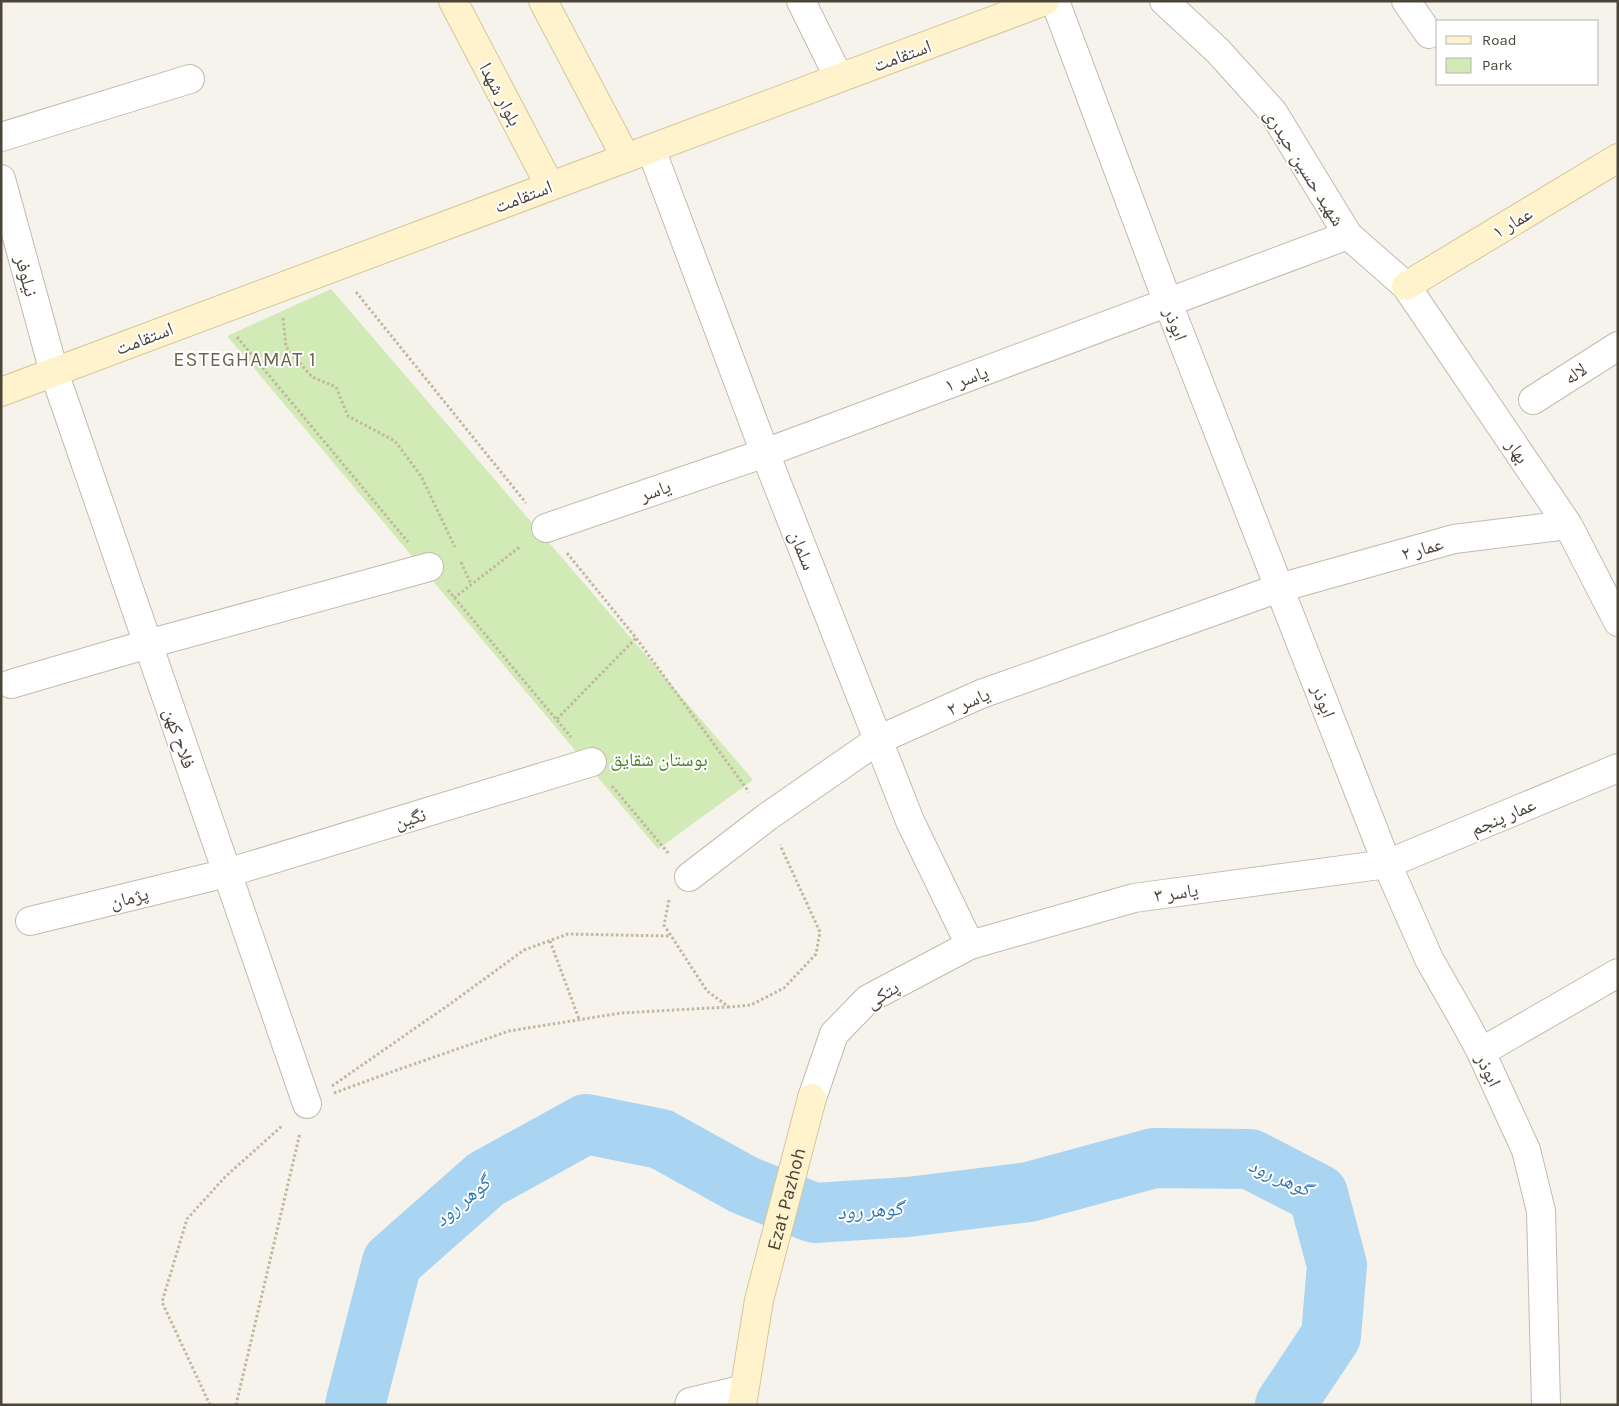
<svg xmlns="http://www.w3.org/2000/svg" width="1619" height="1406" font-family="Karla,'Noto Naskh Arabic',sans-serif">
<rect width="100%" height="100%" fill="#f6f3ec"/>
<path fill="#d2eab5" d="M331,289L753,780L658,849L227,336Z"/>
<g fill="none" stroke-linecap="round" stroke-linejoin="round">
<path stroke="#a9d4f2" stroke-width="60" d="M355,1405L392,1262L486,1179L586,1124L661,1139L744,1185L814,1213L908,1207L1029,1192L1154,1158L1250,1159L1318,1194L1337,1265L1331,1336L1285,1405"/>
<defs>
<path id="street" d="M801,1L839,78
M1055,1L1168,303L1387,864L1429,959L1466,1024L1481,1052L1526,1150L1541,1211L1546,1405
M1164,1L1218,51L1273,112L1348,235L1406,286L1568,525L1618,622
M1406,1L1429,34
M1,137L190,79
M651,149L765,453L910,821L970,945
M1,179L54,372L307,1104
M1533,400L1618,346
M546,528L765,453L1348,235
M11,684L148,644L429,567
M689,877L767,817L878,740L981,694L1279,588L1454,539L1568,525
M30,921L227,873L592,762
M1481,1052L1618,973
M812,1098L834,1034L868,999L970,945L1134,898L1387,864L1618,768
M689,1405L690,1402L744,1389"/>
<g id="secondary">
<path d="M453,1L550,186"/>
<path d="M543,1L626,158"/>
<path d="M1406,286L1618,158"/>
<path d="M1,392L1045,1"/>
<path id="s1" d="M742,1405L759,1300L812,1098"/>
</g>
</defs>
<use href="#street" stroke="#c2bbae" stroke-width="30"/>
<use href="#secondary" stroke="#d6c79b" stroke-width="30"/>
<path stroke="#c4b79f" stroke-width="3" stroke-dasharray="2.5 2.5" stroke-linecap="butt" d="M356,292L526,503
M283,318L286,347L312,377L336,387L348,416L395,441L421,476L455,547
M237,337L408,542
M567,553L636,638L749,792
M461,562L471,584
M448,590L571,737
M454,598L521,546
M557,719L636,638
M612,786L669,854
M669,900L664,925L707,991L729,1007L751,1005L784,988L816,954L820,932L780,845
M550,941L579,1019
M332,1086L450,1004L524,950L568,934L670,936
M334,1093L397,1070L509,1031L621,1013L728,1007
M210,1405L162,1302L187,1219L225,1177L283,1125
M236,1405L300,1133"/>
<use href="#street" stroke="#fff" stroke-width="28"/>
<use href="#secondary" stroke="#fff3cd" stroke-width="28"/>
</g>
<g text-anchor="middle" stroke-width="4" stroke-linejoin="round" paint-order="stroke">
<g font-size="19" fill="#4b4439" stroke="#fff">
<text transform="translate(902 55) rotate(-20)" y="7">استقامت</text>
<text transform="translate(501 94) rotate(62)" y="7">بلوار شهدا</text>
<text transform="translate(1305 167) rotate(58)" y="7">شهید حسین حیدری</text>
<text transform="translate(523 196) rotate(-21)" y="7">استقامت</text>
<text transform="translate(1512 222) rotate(-31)" y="7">عمار ۱</text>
<text transform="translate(27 276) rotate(75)" y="7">نیلوفر</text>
<text transform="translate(1176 324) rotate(69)" y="7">ابوذر</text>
<text transform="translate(144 338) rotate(-21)" y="7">استقامت</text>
<text transform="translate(1575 373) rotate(-33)" y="7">لاله</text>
<text transform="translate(966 378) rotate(-20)" y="7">یاسر ۱</text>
<text transform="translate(1518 451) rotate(56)" y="7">بهار</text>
<text transform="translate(655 490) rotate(-19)" y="7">یاسر</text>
<text transform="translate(1422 548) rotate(-16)" y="7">عمار ۲</text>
<text transform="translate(803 550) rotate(68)" y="7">سلمان</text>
<text transform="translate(968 701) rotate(-23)" y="7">یاسر ۲</text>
<text transform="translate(1324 701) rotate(69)" y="7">ابوذر</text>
<text transform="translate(180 738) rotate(71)" y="7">فلاح کهن</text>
<text transform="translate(1503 816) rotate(-23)" y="7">عمار پنجم</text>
<text transform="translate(410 818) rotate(-17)" y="7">نگین</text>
<text transform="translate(1176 892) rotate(-8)" y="7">یاسر ۳</text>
<text transform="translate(129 897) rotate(-14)" y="7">پژمان</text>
<text transform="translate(882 994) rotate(-32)" y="7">پتکی</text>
<text transform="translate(1489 1070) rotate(64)" y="7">ابوذر</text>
<text dy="7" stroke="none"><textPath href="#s1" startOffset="211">Ezat Pazhoh</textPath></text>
</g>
<g font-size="19" fill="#4a7f2a" stroke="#fff">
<text x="659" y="766">بوستان شقایق</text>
</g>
<g font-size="20" letter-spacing="1" fill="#6e6250" stroke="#fff">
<text x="245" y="366">ESTEGHAMAT 1</text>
</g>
<g font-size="20" font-style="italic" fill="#2e7ab2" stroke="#fff">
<text transform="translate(1280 1177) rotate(24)" y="7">گوهر رود</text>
<text transform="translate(462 1201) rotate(-40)" y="7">گوهر رود</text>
<text transform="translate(870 1210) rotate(-4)" y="7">گوهر رود</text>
</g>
</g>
<rect width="1619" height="1406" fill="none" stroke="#4b4439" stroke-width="5"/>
<rect x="1436" y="20" width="162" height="65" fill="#ffffff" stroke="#b7b4b0"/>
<rect x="1446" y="36" width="25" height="8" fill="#fff3cd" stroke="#b7b4b0"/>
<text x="1482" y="45" font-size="15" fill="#4b4439">Road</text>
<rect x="1446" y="58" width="25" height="15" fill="#d2eab5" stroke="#b7b4b0"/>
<text x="1482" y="70" font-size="15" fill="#4b4439">Park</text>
</svg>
